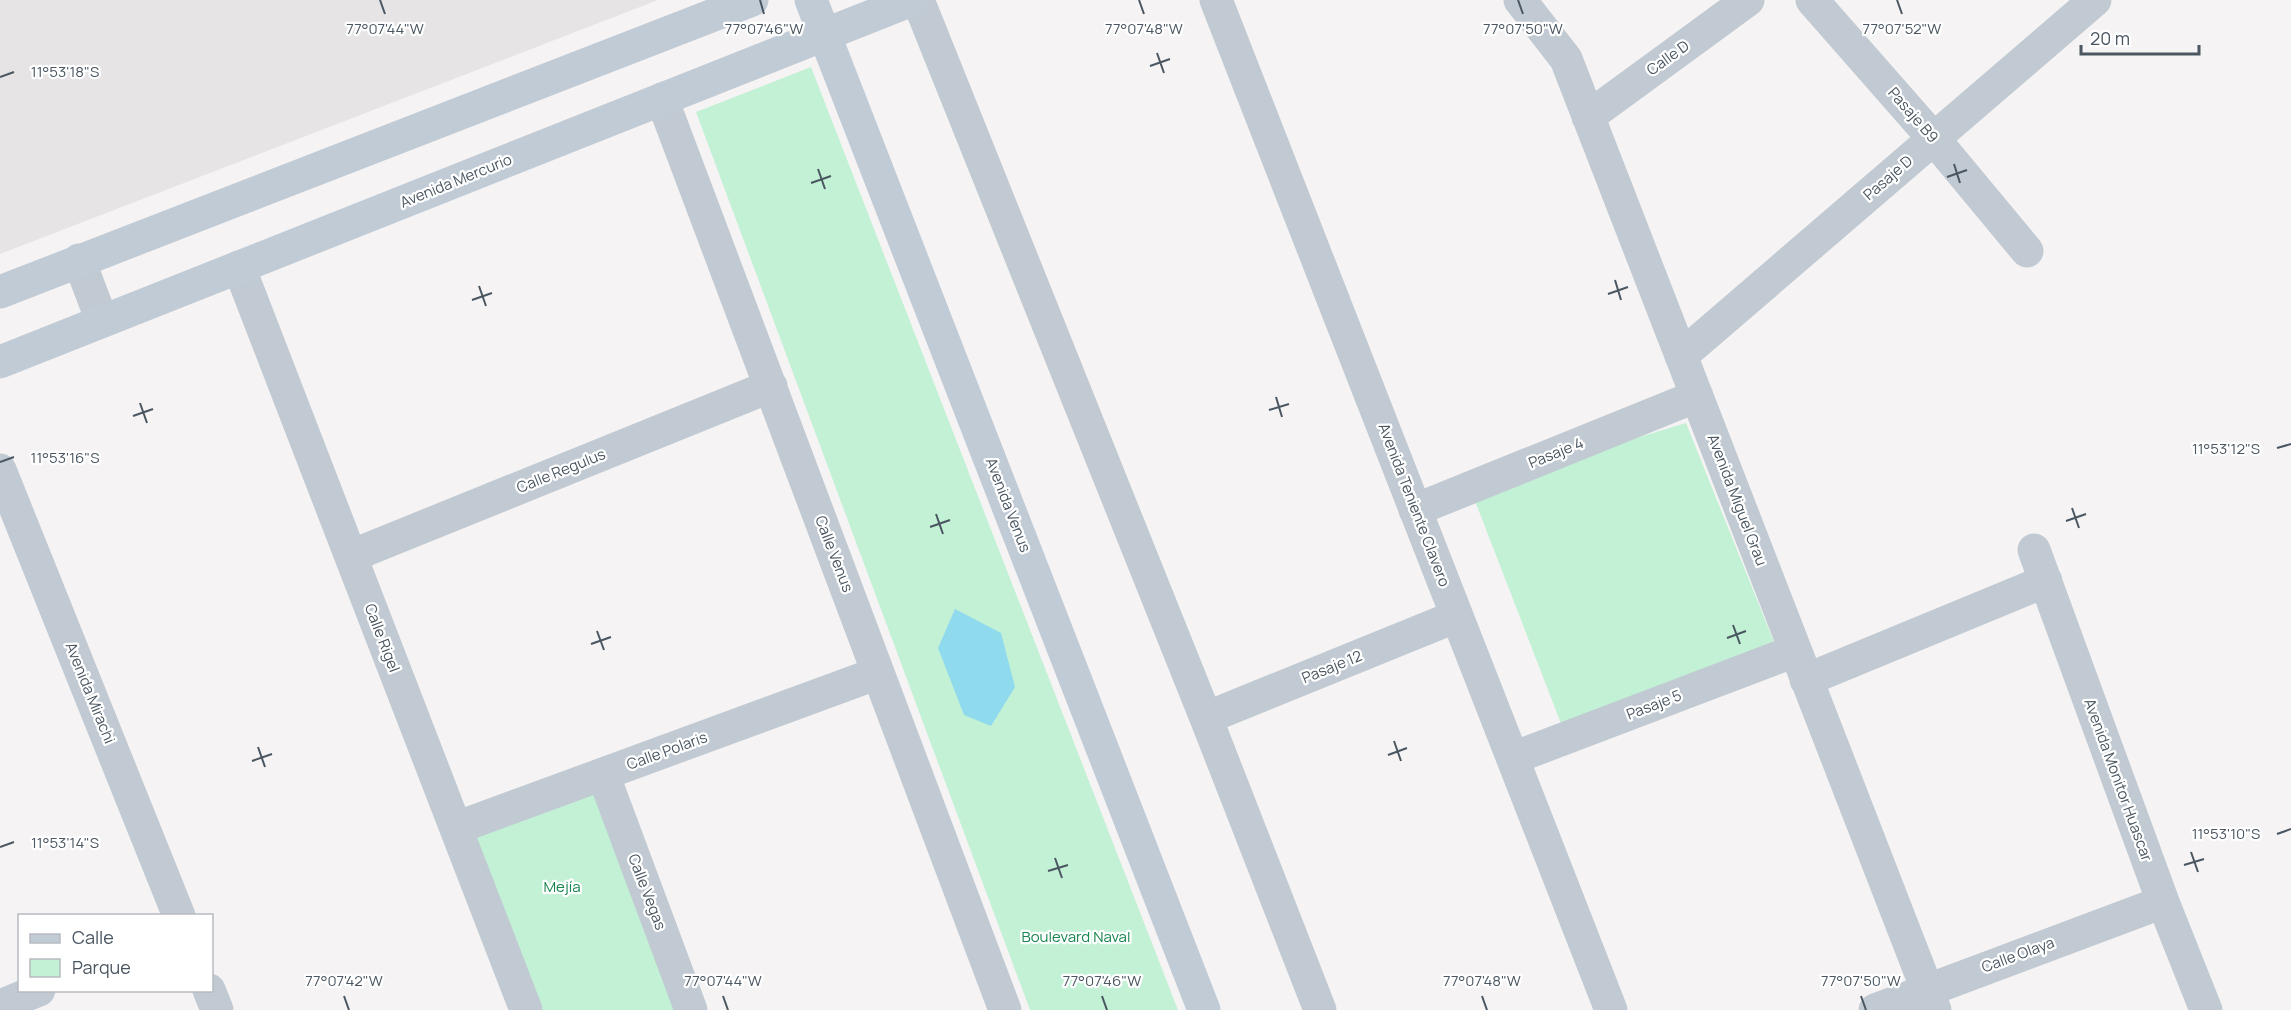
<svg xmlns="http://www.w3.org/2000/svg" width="2291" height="1010" font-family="Manrope,sans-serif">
<rect width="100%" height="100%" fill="#f5f3f3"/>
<path fill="#e6e4e5" d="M0,0H658L0,254Z"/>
<path fill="#c3f1d5" d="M811,67L1178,1010H1030L696,112Z
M1686,423L1780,657L1562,726L1470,488Z
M600,789L681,1010H535L468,834Z"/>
<path fill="#90daee" d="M955,609L1001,633L1015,687L991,726L964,715L938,648Z"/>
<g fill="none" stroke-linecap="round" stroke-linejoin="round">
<path stroke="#c1cad2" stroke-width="33" d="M918,0L1206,718L1320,1010
M1216,0L1611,1010
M1520,0L1566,59L1935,1010
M1812,0L1934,139L2027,251
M662,99L1005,1010
M1588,117L1748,0
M79,260L102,321
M239,267L526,1010
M1681,356L2095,0
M0,470L179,916
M1415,510L1697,396
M2034,550L2163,902L2206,1010
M351,556L771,386
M1806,680L2046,581
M1206,718L1457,616
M1513,758L1795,651
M603,774L691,1010
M456,828L878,673
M209,990L217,1010
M0,1006L39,990
M1875,1010L2163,902"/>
<path stroke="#c1cbd6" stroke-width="33" d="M811,0L1204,1010
M0,292L752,0
M0,362L912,0"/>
</g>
<path fill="none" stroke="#4a5661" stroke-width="2" d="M380,0L385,14M760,0L764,14M1139,0L1144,14M1518,0L1523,14M1897,0L1902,14M1157,53L1164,73M1150,66L1170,59M0,77L14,72M1954,164L1960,183M818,169L825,189M1947,177L1967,170M811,183L831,176M1615,280L1621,300M479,286L486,306M1608,294L1628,287M472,300L492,293M1276,397L1282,417M140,403L147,423M1269,410L1289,404M133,416L153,409M2277,448L2291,444M0,462L14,457M2072,508L2079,528M936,514L943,534M2066,521L2086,514M930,527L950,520M1733,625L1740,644M597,631L604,650M1727,638L1746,631M591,644L611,637M1394,741L1401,761M258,747L265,767M1388,755L1407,748M252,761L272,754M2277,834L2291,829M0,847L14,842M2191,852L2198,872M1055,858L1062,878M2184,865L2204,859M1048,871L1068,865M344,996L349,1010M723,996L728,1010M1102,996L1107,1010M1482,996L1487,1010M1861,996L1866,1010"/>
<g text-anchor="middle" stroke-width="4.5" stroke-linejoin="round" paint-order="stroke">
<g font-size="15" fill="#4a5661" stroke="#fff">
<text transform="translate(1668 58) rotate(-36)" y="5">Calle D</text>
<text transform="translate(1913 115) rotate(49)" y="5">Pasaje B9</text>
<text transform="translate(1888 178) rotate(-41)" y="5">Pasaje D</text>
<text transform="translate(456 181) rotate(-22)" y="5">Avenida Mercurio</text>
<text transform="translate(1556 453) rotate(-22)" y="5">Pasaje 4</text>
<text transform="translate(561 471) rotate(-22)" y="5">Calle Regulus</text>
<text transform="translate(1737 500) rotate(69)" y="5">Avenida Miguel Grau</text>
<text transform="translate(1008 505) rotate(69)" y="5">Avenida Venus</text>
<text transform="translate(1414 505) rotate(69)" y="5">Avenida Teniente Clavero</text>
<text transform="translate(834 554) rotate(69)" y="5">Calle Venus</text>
<text transform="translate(382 638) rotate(69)" y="5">Calle Rigel</text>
<text transform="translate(1332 667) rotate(-22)" y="5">Pasaje 12</text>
<text transform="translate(90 693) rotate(68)" y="5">Avenida Mirachi</text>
<text transform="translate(1654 705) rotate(-21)" y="5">Pasaje 5</text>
<text transform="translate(667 751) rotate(-20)" y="5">Calle Polaris</text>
<text transform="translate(2118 780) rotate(70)" y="5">Avenida Monitor Huascar</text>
<text transform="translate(647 892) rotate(69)" y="5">Calle Vegas</text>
<text transform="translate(2018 955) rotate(-20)" y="5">Calle Olaya</text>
</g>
<g font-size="15" fill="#17864f" stroke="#fff">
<text x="562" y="892">Mejía</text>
<text x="1076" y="942">Boulevard Naval</text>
</g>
</g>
<g font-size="15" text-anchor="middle" fill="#4a5661" stroke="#fff" stroke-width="4.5" stroke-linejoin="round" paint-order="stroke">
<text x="385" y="34">77°07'44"W</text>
<text x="764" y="34">77°07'46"W</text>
<text x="1144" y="34">77°07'48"W</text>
<text x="1523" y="34">77°07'50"W</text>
<text x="1902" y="34">77°07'52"W</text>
<text x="65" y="77">11°53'18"S</text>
<text x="2226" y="454">11°53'12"S</text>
<text x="65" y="463">11°53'16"S</text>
<text x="2226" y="839">11°53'10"S</text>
<text x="65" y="848">11°53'14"S</text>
<text x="344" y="986">77°07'42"W</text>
<text x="723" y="986">77°07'44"W</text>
<text x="1102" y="986">77°07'46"W</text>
<text x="1482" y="986">77°07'48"W</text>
<text x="1861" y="986">77°07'50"W</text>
</g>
<rect x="18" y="914" width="195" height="78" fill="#ffffff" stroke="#b7bbc0" stroke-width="1.5"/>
<rect x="30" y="934" width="30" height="9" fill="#c1cbd6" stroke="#b7bbc0" stroke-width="1.5"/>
<text x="72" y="944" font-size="18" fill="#4a5661">Calle</text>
<rect x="30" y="959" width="30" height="18" fill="#c3f1d5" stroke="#b7bbc0" stroke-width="1.5"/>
<text x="72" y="974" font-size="18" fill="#4a5661">Parque</text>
<path d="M2081 45v9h118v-9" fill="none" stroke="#4a5661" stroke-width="3"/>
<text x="2090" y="45" font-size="18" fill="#4a5661" stroke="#ffffff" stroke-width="4.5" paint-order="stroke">20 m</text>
</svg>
